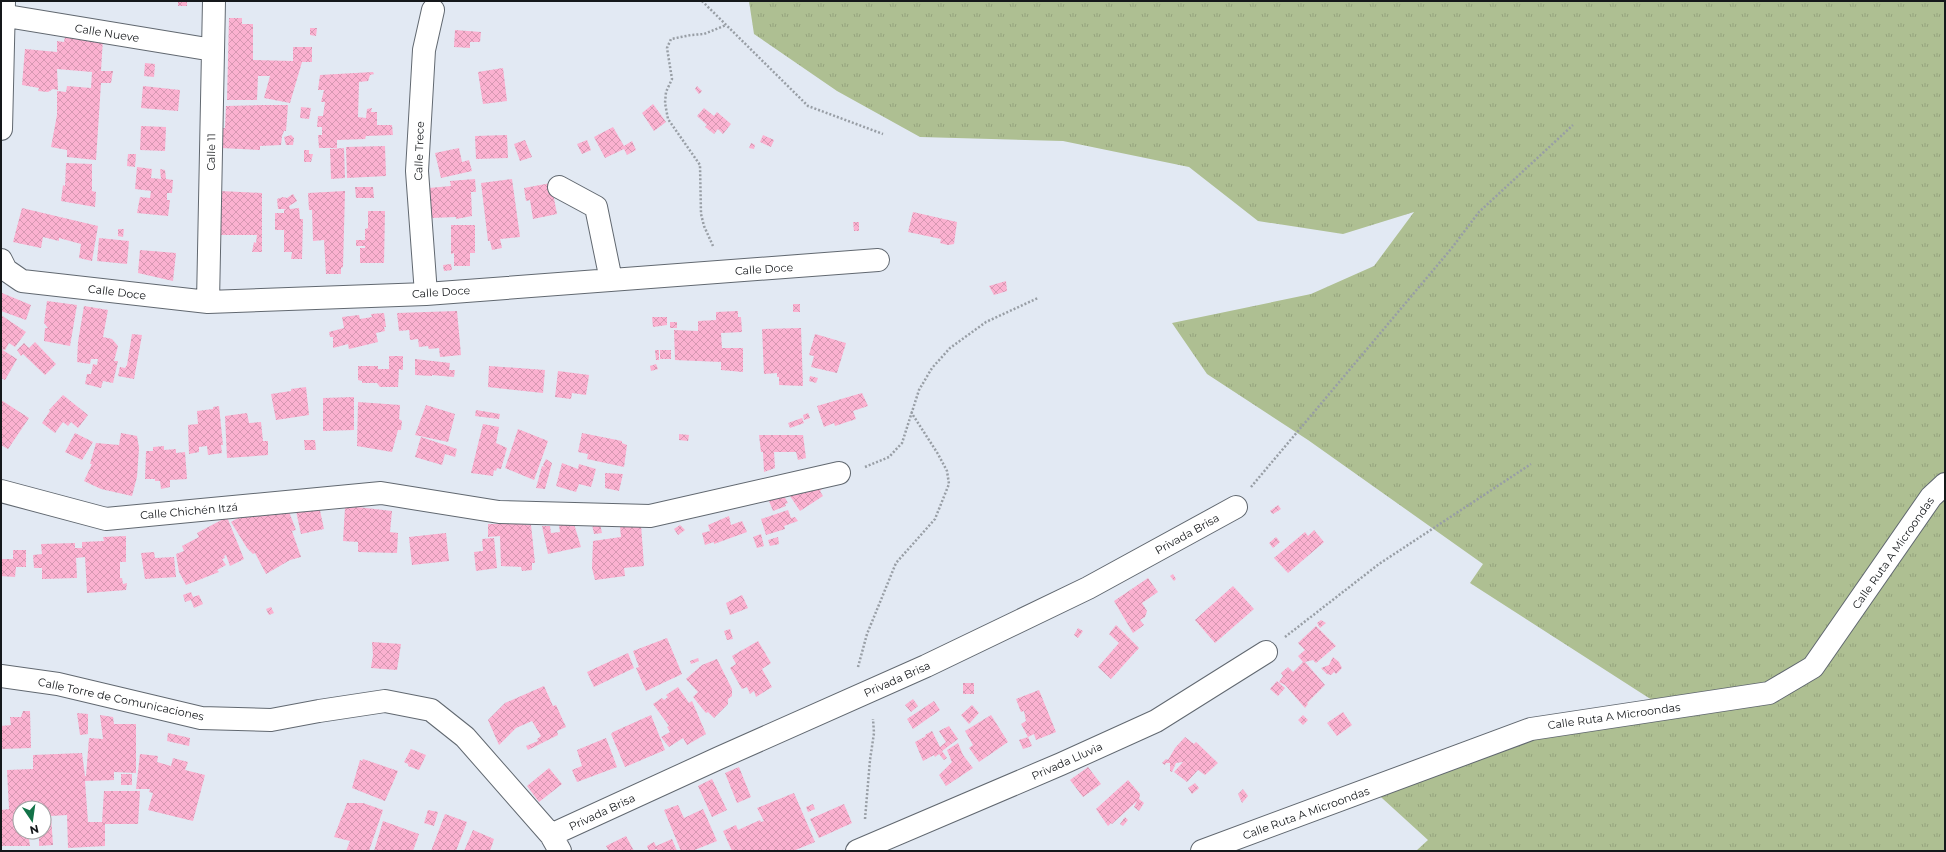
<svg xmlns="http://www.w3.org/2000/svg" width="1946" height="852" font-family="Montserrat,sans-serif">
<defs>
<pattern id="grass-tufts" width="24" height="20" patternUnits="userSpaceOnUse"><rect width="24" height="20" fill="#aebf92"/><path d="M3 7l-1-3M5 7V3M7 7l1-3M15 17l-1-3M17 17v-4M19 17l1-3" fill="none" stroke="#95a37d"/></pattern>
<pattern id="building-cross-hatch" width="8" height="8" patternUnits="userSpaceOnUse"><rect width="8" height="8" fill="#fbb1d0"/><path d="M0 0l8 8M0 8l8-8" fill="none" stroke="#d698b2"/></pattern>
</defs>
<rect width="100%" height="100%" fill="#e2e9f3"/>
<path fill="url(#grass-tufts)" d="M749,1H1945V851H1416L1428,840L1371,788L1531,729L1666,709L1470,583L1483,564L1308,440L1207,374L1172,323L1311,294L1374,266L1414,212L1343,234L1258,221L1189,167L1063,141L920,137L837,91L754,34Z"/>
<path fill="url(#building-cross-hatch)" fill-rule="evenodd" d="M178,1H187V6H178Z
M229,18H242V24H253V60L293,61V47H312V62H302L290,103L264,98L270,76H258L257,100H227Z
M310,28H317L316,36L310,35Z
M455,30L481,32L480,42H470V48L454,47Z
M65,37L103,38L101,71H113L111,83H101L96,160L67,157V150L51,147L57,115V91L66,92L67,86L91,88L92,72L57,69L58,90L53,89L48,92L38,91L39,88L22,85L25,49L57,52V41L64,42Z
M145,63L155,64L154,77L144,76Z
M503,68L507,101L483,104L478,72Z
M373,72L374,74L370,75L368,81L359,82L358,117L366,118L367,109L372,108L371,112H377V125H392L393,135L366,136L365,139L337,140V148H319L318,135H322V127H317L318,116H323L325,102H321L324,90H318L320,75Z
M143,86L180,90L178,111L141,108Z
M697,86L702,91L699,94L695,89Z
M653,104L666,122L654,131L642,113Z
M262,105H288L286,131H284L282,136L281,145L260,146V150L221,148V128H225L226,106Z
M301,107L311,108L309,119L300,118Z
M704,108L714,116L717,112L731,124L723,134L718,129L714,134L705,127L707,125L697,116Z
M141,126L166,127L165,151L140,150Z
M613,127L624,146L632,141L636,150L627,155L624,149L605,158L594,137Z
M291,135L294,138L293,145H286L284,137Z
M507,135L508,158L476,159L475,136Z
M763,135L774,140L771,147L760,142Z
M525,140L532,157L520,161L514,144Z
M587,140L591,150L582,154L577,144Z
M751,143L755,145L754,149L749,148Z
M385,146L386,176L347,178L346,147Z
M344,148L345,178L331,179L330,149Z
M459,148L462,162L469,160L472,171L441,178L435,153Z
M304,150H309V154H313L311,162H304Z
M128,154H136L135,167L127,166Z
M66,163L92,164V191L96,192L95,207L61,201L63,185L65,186Z
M137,167L152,169L151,178L161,179L160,169L165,170L166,179L173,180L172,193H167V200H170L168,216L137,213L140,197L150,198L151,191L135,189Z
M475,179L476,192H471L472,216L456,219V217L431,218L429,188L451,186L450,181Z
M512,179L520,237L500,239L502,248L492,250L490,241H488L481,183Z
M551,183L557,214L533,219L530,200L526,201L524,188Z
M355,187H373L374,198H356Z
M220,191L262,193V252H252L254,242L256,243L257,235H219Z
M345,191L343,267L341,268V274H326L324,240L313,241L312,210H309L308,193Z
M293,194L297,201L289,206L290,209L299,208L300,219H303L302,259H291L292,252H284V230H275V213H284V210L286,209H278L277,199L283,197L287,198Z
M22,208L98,226L92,261L79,258L81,244L59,238V241L43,237L41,248L13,242Z
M368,211H385L384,263H360V248H365V246H356V240H365V229L368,228Z
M913,212L957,222L954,244L948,245L940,243L941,239L908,232Z
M853,222H859V231H854Z
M451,225H475V253H470V266H454V253L451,254Z
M118,229H124L123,237L118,236Z
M99,238L129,241L127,264L97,261Z
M140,250L176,253L173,281L138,273Z
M451,264L452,270L444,271L443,265Z
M1006,281L1007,291L994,295L989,286Z
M2,293L31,305L26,320L1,311Z
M47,301L77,305L70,346L44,341L45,328H48L44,323Z
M793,304H800V312H793Z
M84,306L108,310L103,337L112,339L118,346L114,361H118L113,383L103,381L101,388L85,384L87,374H91L93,364L97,365L98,359H91L90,364L77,362L78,342Z
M457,311L461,355L440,357L439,348L429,349L428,346L419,347L418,339L410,340L409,330L399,331L397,313Z
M738,311V317H741L742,332L721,333L722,348H743V372L721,370V362L675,360L674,330L698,331V321L716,320V312Z
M384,313L386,327H384L385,331L376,333L378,342L349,349L348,344L333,348V337H330L329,332L344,328L342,317L359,315L360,319L372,317L371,314Z
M1,315L26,332L15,347L9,343L5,350L1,349Z
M652,317H667V325L653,327Z
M670,322H677V328H670Z
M801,328L803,386L779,385V377H777V373L764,374L762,329Z
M132,334L142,335L134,379L118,376L120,367L125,368L127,365Z
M815,334L846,343L837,373L811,367L814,356L809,355Z
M35,342L56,364L45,375L23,354L21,356L17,350L24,343L29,348Z
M1,349L17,359L5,380L1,378Z
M655,350H659V360H656Z
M660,350H671V359H660Z
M389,356H403V370L399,369L398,387H380L377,383H362V381L358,380V366H378V369H389Z
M415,359L450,363L449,370H455L454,377L432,375V376L415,375Z
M656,364L658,369L651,371L650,366Z
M489,366L545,370L543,393L488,387Z
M558,371L589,375L586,395L572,393L571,399L555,397Z
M810,376L818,378L816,383L809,381Z
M306,387L309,415L276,420L271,394L291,391V389Z
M862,393L868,406L853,411L856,419L835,426L834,423L824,427L817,406Z
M63,395L88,415L78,428L71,422L68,426L63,422L55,433L42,423L50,411L49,410Z
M354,397V430L323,431V398Z
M1,400L29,418L8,449L1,445Z
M358,402L400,405L399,419L402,421L401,430H398L392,452L357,446Z
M426,405L455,414L448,442L415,435Z
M219,406L223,445H221L222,453L208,455L207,446L199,447V452L189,454L188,425L198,424L197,411L213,409V407Z
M476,410L500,414L499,419L475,416Z
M247,413L249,423L261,422L263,441H268V455L227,458L225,416Z
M808,413L810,418L804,420L803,415Z
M802,418L804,423L790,428L788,423Z
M483,424L499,427L496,443L507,448L501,469L497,468L496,471L494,470L493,476L471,473Z
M518,429L548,441L534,480L505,468Z
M75,433L93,442L82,460L65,452Z
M121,433L137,436L139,448L137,477L132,496L101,489L84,481L92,464H90L96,443L119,445Z
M582,433L622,441V443L627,445L624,467L587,459L588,454L578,452Z
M679,434L689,435L688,441L679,440Z
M759,435H803L806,458L798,460L796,452H774L775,468L764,472L763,452H761Z
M421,437L457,449L455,457L445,454L442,465L415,457Z
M304,440H315L316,450H305Z
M164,446V450L176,449V453L185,452L187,479L170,480V487L161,489L160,481H155V479H145L146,451H153V447Z
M546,459L552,463L545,489L536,488L542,466L545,467L543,465Z
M562,463L578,469L579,464L596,469L591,487L579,484L576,492L556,486Z
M605,473L623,474L619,491L605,488Z
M813,480L822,489L820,491L823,496L800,511L790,496Z
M784,496L788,503L785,504L786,506L773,511L769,501Z
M265,502L270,515L291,506L288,509L296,530L292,531L301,557L290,560L266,574L255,553L253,554L247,548L231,522Z
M1278,505L1281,509L1273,514L1270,511Z
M319,506L324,529L301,534L296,511Z
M357,507L392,511L390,532L398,533L397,553L358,552V542L343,541L345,508Z
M788,510L791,518L795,517L798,521L784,526L785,529L766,535L761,519Z
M729,516L731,525L742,521L747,532L714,544V542L705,545L702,533L710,531L708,525Z
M227,517L244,559L230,566L226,555L224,556L225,558L222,559L226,565L217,570L219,572L186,585L179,572L176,554L184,551L182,546L199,537L197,533Z
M500,522L531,525L535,563H532V570L522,571L521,567L501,566L500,536L488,537V524H500Z
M574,524L581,547L548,554L542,526H550L551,533L560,532L559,525Z
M592,524H600L602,533L594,534Z
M641,525L644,566L624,568L625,576L595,580L592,568L593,541L621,537L620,526Z
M680,525L685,530L678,535L674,529Z
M1314,530L1324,542L1288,573L1274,558L1305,532L1308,536Z
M446,533L449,561L412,565L409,537Z
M761,534L764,546L757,548L753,537Z
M126,536V562H120V578H122L123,584L127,583L126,590L87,593L85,557L76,558L77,578L42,579V568H34L33,555L42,554L41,544L75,543V548H82V542L104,541L103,537Z
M778,537L779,544L770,546L768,540Z
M1276,537L1280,542L1273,548L1269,543Z
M494,538L497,568L476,571L474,552L483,551L482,539Z
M13,550H26V567H16L15,577L1,576V559H13Z
M154,552L155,558L174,557L176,577L145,579L141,553Z
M1173,574L1176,579L1174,581L1170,576Z
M1148,578L1158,592L1142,603L1147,611L1145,617L1140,620L1144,625L1133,633L1114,601Z
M1233,586L1254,609L1215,643L1195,620Z
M191,592L193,597L199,595L203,604L194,608L191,600L185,602L183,595Z
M742,595L748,608L730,615L726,603Z
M271,607L274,613L269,615L266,609Z
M1321,620L1326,623L1320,628L1317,623Z
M1116,625L1139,648L1111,679L1098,667L1119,643L1109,634Z
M1316,626L1336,646L1316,663L1313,660L1305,662L1325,685L1307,703L1308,704L1305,708L1285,685L1279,682L1283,676L1281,673L1288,667L1293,672L1303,662L1298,656L1305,650L1298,643Z
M1078,628L1083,631L1078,638L1074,635Z
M730,629L733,639L727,640L724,631Z
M667,638L682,674L646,691L636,668L639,667L633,651Z
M758,641L771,663L762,669L772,687L756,697L754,691L750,694L747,687L742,689L730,668L736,664L732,656Z
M372,642L401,644L397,670L371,668L373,655Z
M628,653L634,668L594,687L587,672Z
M1333,657L1339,662L1342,668L1336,674L1334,672L1331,675L1327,674L1321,668L1329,665Z
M698,658L699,661L691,664L690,661Z
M717,659L732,689V696L728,699V704L714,718L708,712L706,713L693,697L698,692L686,679L702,665Z
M1277,681L1285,688L1278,696L1270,689Z
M963,683H974V694H963Z
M544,686L553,706L556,705L566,727L557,731L558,735L528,750L526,746L538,741L537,739L541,736L532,721L516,728L499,745L488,720L505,703Z
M678,687L689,703L692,701L706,734L687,745L683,738L669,747L661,737L670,732L667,727L669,726L653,704L662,698L664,700L668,697L666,695Z
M1039,690L1056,732L1036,740L1034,734L1028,737L1021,724L1026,721L1024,711L1021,712L1016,699Z
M913,699L918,706L911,712L905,705Z
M934,701L940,710L913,729L907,719Z
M972,705L979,713L969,724L961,715Z
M23,711H30L31,748L1,749V726L11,725L10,717H21Z
M1343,712L1352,725L1337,736L1327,723Z
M77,713L88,714V734L80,735Z
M100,715L113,717L114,724H136V773L114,772V780L85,781L88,822H102L104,791H140L138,824H105V846L68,848L67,815L51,816L53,845L39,846V838L29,839L30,846H1V810L9,809L7,770L33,769V755L82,753L85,776H86L89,738L103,739ZM20,808H44V832H20Z
M651,715L665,750L625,767L611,734L613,732Z
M991,715L1008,742L979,762L969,748L973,745L965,731Z
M1303,715L1308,720L1303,725L1298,720Z
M949,726L958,739L942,751L947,758L944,760L939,754L935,757L934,755L923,761L915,742L926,736L925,735L932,731L940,747L946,742L939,731Z
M168,733L190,738L189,746L167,741Z
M1028,737L1032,746L1023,749L1019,740Z
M1185,737L1194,744L1196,742L1218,763L1205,775L1198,770L1187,782L1174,772L1183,762L1176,763L1172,772L1170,771V763H1166L1165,765L1162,763L1166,759L1168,760L1175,748Z
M606,738L617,767L577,782L572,770L582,766L577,750Z
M958,743L963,755L973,768L946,786L939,775L952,762L947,750Z
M411,749L426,755L419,770L408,766V764L404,762Z
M140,754L158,756L157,762L171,766L173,758L188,762L185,770L205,775L193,821L148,810L153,793L149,792L150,789H136Z
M363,759L398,771L385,801L352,788L360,760L362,761Z
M739,767L751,797L737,803L725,773Z
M1088,767L1101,784L1083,797L1070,780Z
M549,768L562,784L539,802L527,786Z
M121,774H132V785H121Z
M712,779L727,810L712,817L698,786Z
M1128,780L1140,794L1139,799L1144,803L1139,811L1134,807L1137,801L1112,824L1111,823L1108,826L1096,809Z
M1195,783L1199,788L1192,794L1188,788Z
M1243,789L1248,796L1242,803L1238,794Z
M794,793L815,842L793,851H732L723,831L736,825L738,830L760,820L761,822L764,821L757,808Z
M347,803H363L383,810L369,851H346L350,841L334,837Z
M813,804L815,809L808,812L806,807Z
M844,804L852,823L819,838L810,819Z
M678,805L684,818L703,809L717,841L692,851H681L664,810Z
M428,810L438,812L434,826L424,823Z
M445,814L467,822L456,851H431Z
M1125,817L1128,820L1123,826L1120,824Z
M383,821L419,834L413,851H374Z
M473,830L494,839L490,851H464Z
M626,836L634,851H609L606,846Z
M672,839L677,851H658L657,849L649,851L647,846L654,842L656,846Z"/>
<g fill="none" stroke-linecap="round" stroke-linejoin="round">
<defs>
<path id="street" d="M1,15L213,50
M1,129L4,2
M559,187L596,207L611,280
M1,260L6,270L22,281L208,302L426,294L878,260
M426,294L417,171L424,50L433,10
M208,302L214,1
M1,491L106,519L381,493L499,512L650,516L839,473
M1,676L58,684L201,718L271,720L319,711L385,701L431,710L465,737L551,835L560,851
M551,835L719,758L926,666L1088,588L1236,507
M857,851L1061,764L1156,721L1266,652
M1202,851L1531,729L1769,693L1813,667L1931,497L1945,484"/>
</defs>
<use href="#street" stroke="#616870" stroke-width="24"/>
<path stroke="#989ea5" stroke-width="2.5" stroke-dasharray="2 2" stroke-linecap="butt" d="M702,1L808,106L883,134
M713,246L704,226L701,214L700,165L668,119L665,103L666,92L672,79L667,48L671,39L691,35L704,34L726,25
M865,467L889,457L902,443L919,390L932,368L950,348L986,322L1038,298
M1251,487L1451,249L1479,212L1573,125
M1285,637L1379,564L1531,464
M858,667L867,634L896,563L935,519L949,484L947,471L938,454L911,412
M865,819L870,760L874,733L873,719"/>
<use href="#street" stroke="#fff" stroke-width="22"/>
</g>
<g text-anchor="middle" stroke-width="3" stroke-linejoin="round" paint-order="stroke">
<g font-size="11" fill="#15181b" stroke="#fff">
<text transform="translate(107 33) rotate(9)" y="4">Calle Nueve</text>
<text transform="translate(419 151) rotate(-88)" y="4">Calle Trece</text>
<text transform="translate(211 152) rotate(-89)" y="4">Calle 11</text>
<text transform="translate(764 269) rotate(-4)" y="4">Calle Doce</text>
<text transform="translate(117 292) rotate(7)" y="4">Calle Doce</text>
<text transform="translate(441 292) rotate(-4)" y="4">Calle Doce</text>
<text transform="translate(189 511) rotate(-5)" y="4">Calle Chichén Itzá</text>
<text transform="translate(1187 534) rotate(-29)" y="4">Privada Brisa</text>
<text transform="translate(1893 553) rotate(-55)" y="4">Calle Ruta A Microondas</text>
<text transform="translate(897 679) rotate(-24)" y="4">Privada Brisa</text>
<text transform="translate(121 699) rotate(12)" y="4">Calle Torre de Comunicaciones</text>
<text transform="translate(1614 716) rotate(-8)" y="4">Calle Ruta A Microondas</text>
<text transform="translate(1067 761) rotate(-24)" y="4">Privada Lluvia</text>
<text transform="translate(602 812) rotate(-25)" y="4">Privada Brisa</text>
<text transform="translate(1306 813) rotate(-20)" y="4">Calle Ruta A Microondas</text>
</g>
</g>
<rect width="1946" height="852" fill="none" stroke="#15181b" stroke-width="4"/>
<g transform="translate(32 820) rotate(167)"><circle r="19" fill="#ffffff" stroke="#a1a3a4"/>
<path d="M0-3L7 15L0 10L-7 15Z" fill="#127248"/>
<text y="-6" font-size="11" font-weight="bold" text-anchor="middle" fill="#15181b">N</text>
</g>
</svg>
